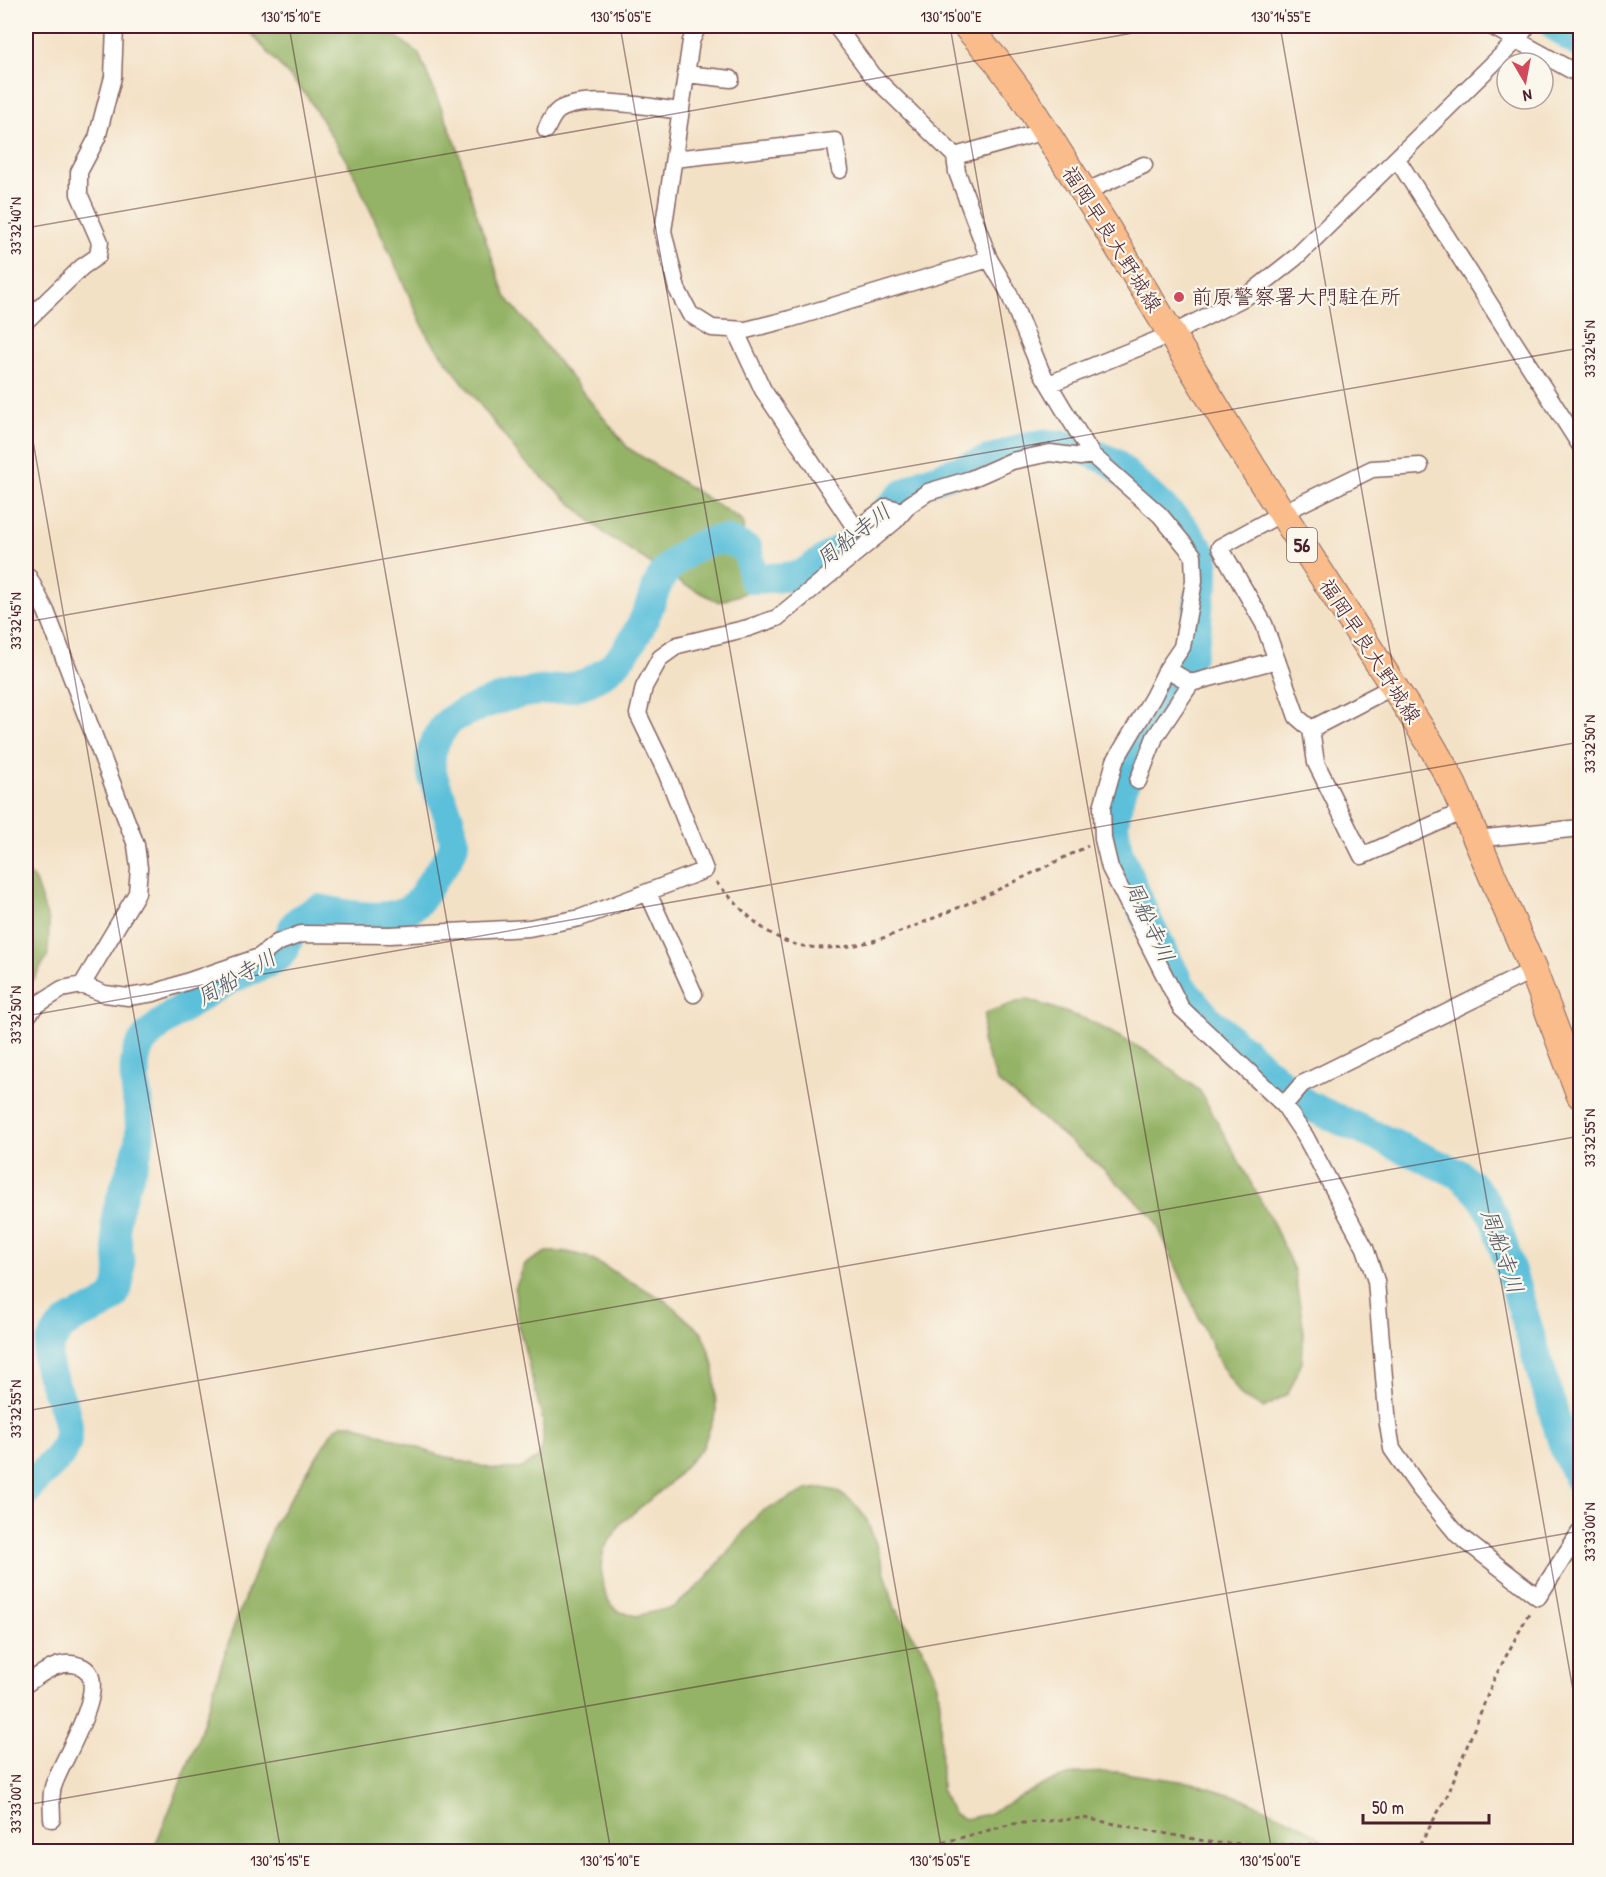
<svg xmlns="http://www.w3.org/2000/svg" width="1606" height="1877" font-family="'Patrick Hand','Klee One',sans-serif">
<rect width="100%" height="100%" fill="#fbf7ec"/>
<filter id="ink" filterUnits="userSpaceOnUse"><feTurbulence type="fractalNoise" baseFrequency=".0167" numOctaves="2"/><feDisplacementMap in="SourceGraphic" scale="12" xChannelSelector="R" yChannelSelector="G"/><feConvolveMatrix kernelMatrix="1 2 1 2 8 2 1 2 1" color-interpolation-filters="sRGB"/></filter>
<filter id="wash" filterUnits="userSpaceOnUse"><feTurbulence type="fractalNoise" baseFrequency=".008" numOctaves="4" result="noise"/><feDisplacementMap in="SourceGraphic" scale="24" xChannelSelector="R" yChannelSelector="G"/><feGaussianBlur stdDeviation="1.35" result="paint"/><feColorMatrix in="noise" values="0 0 0 0 0 0 0 0 0 0 0 0 0 0 0 0 0 1.4 0 .05"/><feComposite in="paint" operator="in"/></filter>
<g filter="url(#wash)">
<rect width="100%" height="100%" fill="#f3e1c6"/>
<path fill="#94b366" stroke="#6f6948" stroke-width="1.5" d="M236,26H383L419,54L457,146L474,206L505,296L628,448L743,521L745,593L719,602L683,584L605,534L522,459L428,337L352,170L307,96L247,29Z
M26,870L35,881L49,922L48,955L35,977L26,986Z
M1026,999L1088,1020L1151,1054L1200,1091L1272,1221L1294,1270L1304,1331L1302,1362L1288,1394L1264,1408L1242,1397L1220,1364L1154,1218L1101,1167L997,1081L982,1041L985,1013Z
M546,1252H568L587,1257L666,1301L702,1333L714,1365L716,1411L703,1447L668,1485L621,1523L604,1549L601,1566L603,1587L608,1600L617,1611L636,1616L674,1607L703,1582L760,1512L807,1490L822,1488L836,1491L852,1501L866,1518L879,1552L895,1608L927,1656L935,1674L940,1702L941,1789L953,1814L965,1819L988,1814L1048,1782L1078,1773L1117,1772L1193,1783L1242,1798L1295,1822L1340,1851H153L197,1742L233,1628L273,1525L334,1429L342,1424H354L438,1455L493,1469H520L538,1458L543,1445V1421L518,1323L515,1289L525,1264Z"/>
<g fill="none" stroke-linecap="round" stroke-linejoin="round">
<path stroke="#5cc0da" stroke-width="30" d="M1555,26L1580,44
M26,1492C36,1475 59,1463 66,1444C77,1411 42,1377 48,1352C59,1305 109,1319 118,1287C124,1264 114,1242 116,1219C120,1189 139,1162 140,1132C141,1106 129,1075 138,1050C145,1028 213,988 235,977C248,970 263,967 276,958C287,952 288,933 296,923C301,917 312,913 319,909C347,914 392,926 416,904C423,898 428,886 434,878C441,868 453,855 454,843C455,839 452,833 452,829C445,791 413,768 444,727C450,718 461,714 470,710C490,701 510,695 531,692C564,688 585,690 611,667C627,653 640,629 648,610C652,599 656,586 662,576C674,559 701,539 723,540C730,540 741,547 748,550L753,579L799,576L851,542L879,519L902,495L925,482L1029,446L1046,444L1077,447L1113,462L1183,527L1204,556V582L1199,600L1196,634L1191,654L1139,739L1117,806L1114,824L1118,851L1147,920L1180,985L1207,1018L1307,1105L1457,1173C1475,1186 1485,1199 1495,1219L1564,1447L1580,1482"/>
</g>
</g>
<g filter="url(#ink)">
<g fill="none" stroke-linecap="round" stroke-linejoin="round">
<defs>
<path id="minor" d="M698,26L691,41L663,231L677,289L690,314L712,328L746,330L790,319L989,259
M836,26L872,75L955,156L957,172L989,259L1008,291L1041,371L1063,408L1092,455L1160,515L1193,555L1194,581L1182,647L1167,669L1153,697L1115,761L1102,807L1103,839L1110,868L1181,1008L1284,1105L1305,1136L1365,1248L1376,1281L1388,1425L1392,1449L1420,1489L1458,1535L1538,1597L1580,1532
M1491,26L1580,75
M686,74L731,79
M546,130C549,123 553,114 559,110C586,94 649,107 681,111
M955,156L1045,131
M674,159L835,141L840,170
M1397,159L1580,445
M1083,193L1144,165
M26,321L82,267L98,256L100,242L79,194V172L97,138L113,77L115,26
M735,330L763,390L856,529L887,507L903,511
M1049,384L1172,334L1247,296L1295,258L1518,39L1527,26
M26,575L29,578L46,611L136,845L139,868L137,893L82,985
M1167,669L1191,683L1277,660
M1394,686L1311,729L1316,763L1362,856L1464,811
M1311,729L1297,717L1264,624L1220,547L1282,513L1372,469L1420,466
M1138,781L1155,737L1191,683
M1476,839L1580,828
M648,893L694,994
M26,1018L35,1006L62,989L82,985L105,994L128,997L154,993L259,957L277,943L301,934L390,935L529,928L580,918L705,870L666,772L638,714L644,687L660,658L678,645L748,628L777,618L895,521L909,505L928,492L971,479L1012,461L1050,453L1081,457L1092,455
M1284,1105L1302,1084L1533,970
M26,1684C41,1674 60,1658 80,1666C116,1679 59,1764 53,1787C50,1796 52,1809 52,1819"/>
<path id="primary" d="M966,26L996,60L1024,98L1103,222L1253,468L1430,743L1451,780L1533,970L1580,1095"/>
</defs>
<use href="#minor" stroke="#856361" stroke-width="19"/>
<use href="#primary" stroke="#856361" stroke-width="29"/>
<path stroke="#856361" stroke-width="3" stroke-dasharray="4.5 4.5" stroke-linecap="butt" d="M716,882C739,906 763,937 798,945C849,956 897,934 943,914C992,894 1040,869 1088,846
M908,1852L1012,1824L1084,1818L1215,1843L1418,1848
M1414,1852L1418,1848L1447,1796L1494,1679L1530,1611"/>
<use href="#minor" stroke="#fff" stroke-width="16"/>
<use href="#primary" stroke="#f9bc8a" stroke-width="27"/>
</g>
</g>
<path fill="none" stroke="#4a1f2b" stroke-width="1.5" stroke-opacity="0.45" d="M289,26L611,1852M620,26L942,1852M950,26L1272,1852M1280,26L1580,1730M26,228L1173,26M26,401L281,1852M26,622L1580,348M26,1016L1580,742M26,1411L1580,1136M26,1805L1580,1531"/>
<circle fill="#d1495b" stroke="#fbf7ec" stroke-width="2" cx="1179" cy="297" r="6"/>
<g text-anchor="middle" stroke-width="4.5" stroke-linejoin="round" paint-order="stroke">
<rect fill="#fbf7ec" stroke="#7f6065" stroke-width="1.5" x="1287" y="528" width="30" height="34" rx="4.5"/>
<g font-size="20" font-weight="bold" fill="#4a1f2b">
<text x="1302" y="552">56</text>
</g>
<g font-size="21" fill="#4a1f2b" stroke="#fbf7ec">
<text transform="translate(1112 239) rotate(58)" y="7">福岡早良大野城線</text>
<text transform="translate(1370 651) rotate(57)" y="7">福岡早良大野城線</text>
</g>
<g font-size="21" fill="#4a1f2b" stroke="#fbf7ec" text-anchor="start">
<text x="1191" y="304">前原警察署大門駐在所</text>
</g>
<g font-size="22" font-style="italic" fill="#505768" stroke="#fbf7ec">
<text transform="translate(853 535) rotate(-38)" y="8">周船寺川</text>
<text transform="translate(1150 921) rotate(65)" y="8">周船寺川</text>
<text transform="translate(236 977) rotate(-30)" y="8">周船寺川</text>
<text transform="translate(1503 1251) rotate(71)" y="8">周船寺川</text>
</g>
</g>
<rect width="1606" height="1877" fill="none" stroke="#fbf7ec" stroke-width="66"/>
<g transform="translate(1525 81) rotate(170)"><circle r="28" fill="#fbf7ec" stroke="#b4a19f" stroke-width="1.5"/>
<path d="M0-4.5L10 22L0 15L-10 22Z" fill="#d1495b"/>
<text y="-9" font-size="16" font-weight="bold" text-anchor="middle" fill="#4a1f2b">N</text>
</g>
<path d="M1363 1814v9h126v-9" fill="none" stroke="#4a1f2b" stroke-width="3"/>
<text x="1372" y="1814" font-size="18" fill="#4a1f2b" stroke="#fbf7ec" stroke-width="4.5" paint-order="stroke">50 m</text>
<rect x="33" y="33" width="1540" height="1811" fill="none" stroke="#4a1f2b" stroke-width="2"/>
<g font-size="15" text-anchor="middle" fill="#4a1f2b">
<text x="291" y="22">130°15'10"E</text>
<text x="621" y="22">130°15'05"E</text>
<text x="951" y="22">130°15'00"E</text>
<text x="1281" y="22">130°14'55"E</text>
<text transform="translate(16 226) rotate(-90)" y="5">33°32'40"N</text>
<text transform="translate(1590 349) rotate(-90)" y="5">33°32'45"N</text>
<text transform="translate(16 621) rotate(-90)" y="5">33°32'45"N</text>
<text transform="translate(1590 744) rotate(-90)" y="5">33°32'50"N</text>
<text transform="translate(16 1015) rotate(-90)" y="5">33°32'50"N</text>
<text transform="translate(1590 1138) rotate(-90)" y="5">33°32'55"N</text>
<text transform="translate(16 1409) rotate(-90)" y="5">33°32'55"N</text>
<text transform="translate(1590 1532) rotate(-90)" y="5">33°33'00"N</text>
<text transform="translate(16 1804) rotate(-90)" y="5">33°33'00"N</text>
<text x="280" y="1866">130°15'15"E</text>
<text x="610" y="1866">130°15'10"E</text>
<text x="940" y="1866">130°15'05"E</text>
<text x="1270" y="1866">130°15'00"E</text>
</g>
</svg>
